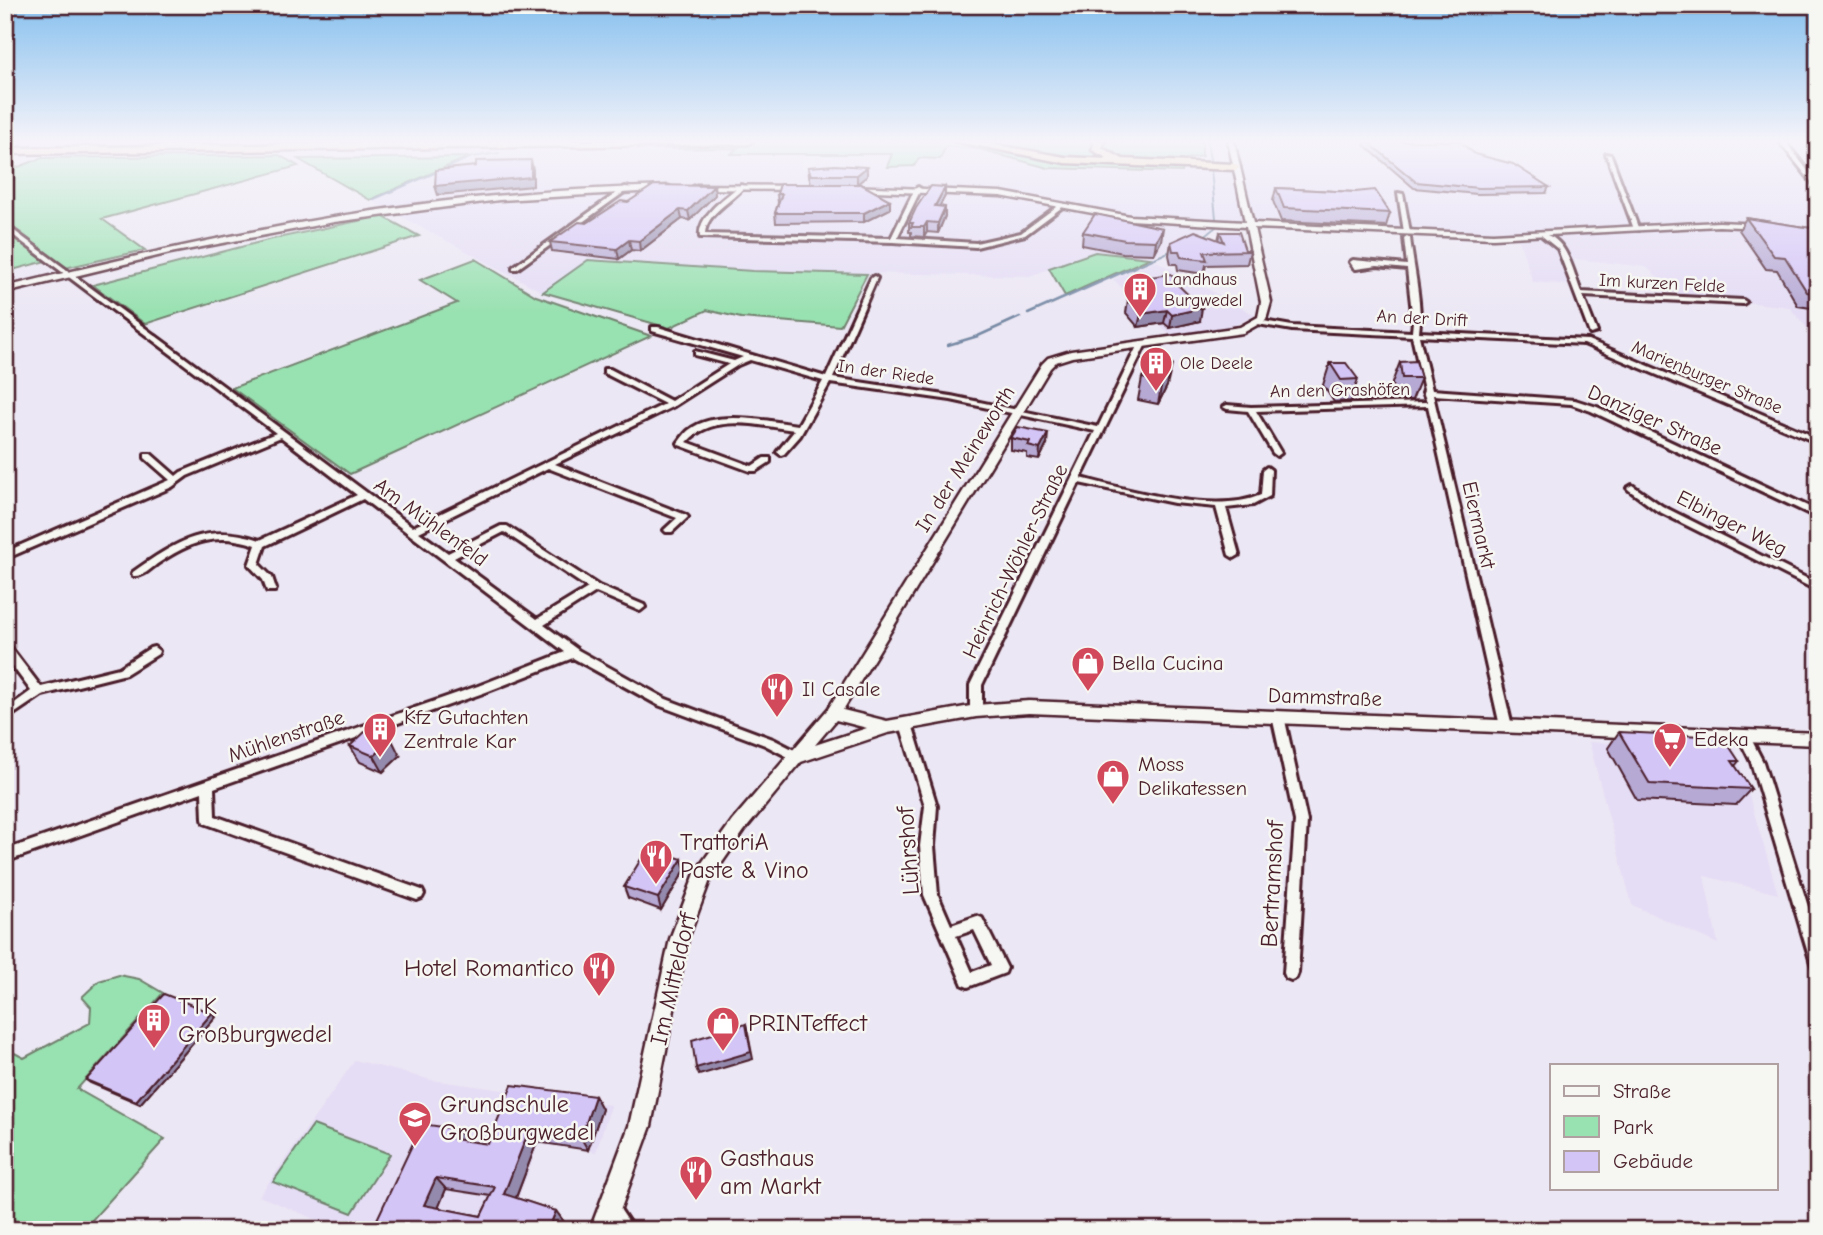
<svg xmlns="http://www.w3.org/2000/svg" width="1823" height="1235" font-family="'Comic Neue',sans-serif">
<rect width="100%" height="100%" fill="#ece7f4"/>
<filter id="ink" filterUnits="userSpaceOnUse"><feTurbulence type="fractalNoise" baseFrequency=".0143" numOctaves="2"/><feDisplacementMap in="SourceGraphic" scale="14" xChannelSelector="R" yChannelSelector="G"/><feConvolveMatrix kernelMatrix="1 2 1 2 8 2 1 2 1" color-interpolation-filters="sRGB"/></filter>
<g filter="url(#ink)">
<path fill="#e5ddf5" d="M1219,141H1818V341L1789,307L1677,294L1646,267L1575,259L1572,285L1533,282L1518,238L1214,228L1150,258L1095,252L1030,276L753,271L588,260L543,292L370,200L481,152L739,148L727,158L802,157L801,169L817,168L816,156L893,154L887,167L914,166L918,158L946,146L1088,170L1208,169L1226,172Z
M1155,260L1255,315L1231,327L1170,335L1113,279Z
M1589,742L1735,748L1778,894L1704,876L1718,944L1632,905Z
M355,1060L432,1080L611,1105L596,1152L539,1144L517,1202L481,1230H341L259,1196Z"/>
<path fill="#98e1b0" stroke="#71806e" stroke-width="2" d="M642,141H1202V156L1184,159L1182,172L1048,168L979,149L946,146L940,159L919,158L914,166L887,167L892,154H731L737,148L638,149Z
M279,155L298,166L102,219L145,250L65,268L53,259L5,272V239L17,236L5,226V172L42,158Z
M469,157L370,200L298,159Z
M382,216L419,236L145,324L93,285L268,240Z
M1095,252L1150,258L1065,296L1049,268Z
M475,259L536,296L651,336L350,474L232,388L457,303L420,280Z
M588,260L753,271L867,274L840,326L741,318L707,310L669,328L543,292Z
M119,975L139,979L163,993L77,1089L165,1139L83,1230H5V1048L24,1058L90,1023L91,1007L82,997L99,981Z
M313,1125L390,1154L352,1213L273,1182Z"/>
<g fill="none" stroke-linecap="round" stroke-linejoin="round">
<path stroke="#778aa5" stroke-width="2" d="M1207,141L1210,160
M1211,170L1216,218
M374,199L472,157L499,153
M1203,237L1216,227
M1130,269L1173,250"/>
<path stroke="#778aa5" stroke-width="2.5" d="M1028,314L1134,267
M948,345L978,336L1020,317"/>
<defs>
<path id="minor" d="M1779,141H1785L1818,184V190Z
M1606,154L1611,155L1639,230L1634,229Z
M741,185L744,187C732,202 706,213 705,234L891,238L915,189L918,187L921,189L897,238L976,243L1021,233L1060,204L1065,205L1025,235L976,247L893,242L700,237C697,217 726,196 741,185Z
M625,187L630,188L517,269H513V267Z
M1398,193L1403,194L1410,232L1407,234L1404,232Z
M5,224L413,527L665,404L604,373V369H610L671,401L729,364L695,355V351L734,361L743,357L652,331V327H658L826,377L871,278L874,276L877,278L833,378L951,396L1098,427L1138,344L1145,342L1146,344L1081,478C1129,490 1215,515 1261,495L1263,470L1267,467L1271,470L1270,496L1253,505L1226,508L1239,555L1234,558L1229,555L1216,507L1174,503L1079,483L982,685V711L980,714H972L970,711V685L1095,431L951,400L830,383L800,436L784,454L781,455L777,452L795,430C760,426 714,412 687,442L752,466L764,458H770V462L756,471H750L679,445L678,443C681,439 685,433 689,430C715,409 767,421 798,425L823,381L750,360L738,365L674,406L555,464L686,515L688,517L686,519L672,532H666L664,530L677,518L548,468L419,532L448,553L501,526H507L599,586L644,605L645,607L640,611L596,592L544,625L578,650L666,699L773,739L802,754L804,757L802,760L798,762L794,760L765,745L658,705L573,658L486,692L214,788L215,816L422,890L424,894L422,898L417,900L204,823L203,819L202,792L5,862V850L478,686L565,652L363,499L265,546L259,564L272,577L276,589L275,591H267L263,580L249,565L256,545C216,532 191,541 157,564C149,570 143,577 133,576L132,574L133,572C177,541 207,522 260,540L357,495L281,437L187,476L172,487L5,559V552L170,480L145,458V454H151L176,476L181,472L276,433L5,229ZM504,532L588,588L537,619L454,558Z
M1542,234C1567,237 1573,272 1581,292L1743,300L1746,302L1743,304L1583,296L1597,332L1590,334L1558,249L1542,236Z
M1407,236L1410,238C1413,265 1423,307 1419,332L1588,340L1818,438V443L1584,344L1419,336L1432,390L1575,400L1597,407L1818,511V518L1591,411L1571,404L1433,395L1512,726L1510,729H1502L1500,726L1428,406L1256,411L1281,453L1277,456L1273,453L1248,411L1227,409L1223,407L1227,405L1251,407L1427,402L1423,392L1424,390L1412,336L1292,330L1258,324L1254,322L1258,320L1292,326L1412,332L1413,321L1407,269L1377,266L1356,269L1354,268L1350,262L1353,260L1407,265L1404,238Z
M1632,485L1662,506L1818,584V591L1656,510L1629,490L1627,488Z
M5,644L9,645L41,687L119,668L150,648L154,647L159,651L158,654L126,674L42,695L5,720V710L31,691L5,656Z
M1278,712L1282,713L1284,716L1307,821L1298,973L1296,978L1291,980L1286,978L1284,973L1295,821L1272,716L1274,713Z
M906,720L910,721L912,724L937,806L934,846L938,895L951,925L977,916L982,918L1007,968L1005,973L968,987L963,985L924,895L920,846L925,806L900,724L902,721ZM974,930L991,965L972,972L956,936Z
M1744,731L1748,733L1763,762L1818,939V970L1813,968L1811,963L1751,762L1738,736L1740,733Z
M610,1200L616,1203L634,1230H614L601,1209L604,1203Z"/>
<path id="secondary" d="M1228,141H1234L1253,223L1493,234L1719,222L1761,224L1765,226L1761,228L1719,226L1493,238L1254,228L1271,302L1266,320L1243,333L1072,357L1056,362L1050,368L843,710L887,721L976,705L1029,701L1818,733V745L1029,713L976,717L888,733L801,762L744,831L710,880L688,939L651,1126L613,1230H590L629,1126L670,939L696,871L732,821L828,709L1042,364L1048,358L1071,351L1240,327L1258,317L1261,302L1246,227L1130,220L1001,196L850,190L846,188L850,186L1001,192L1130,216L1245,222ZM836,720L867,728L815,745Z
M696,185L798,186L802,188L798,190L693,189L692,187Z
M669,186L673,188L672,190L499,200L334,222L170,253L5,293V287C141,254 277,223 415,205C500,193 584,189 669,186Z"/>
<path id="motorway" d="M551,141H753L748,144L5,154V148Z
M954,141H974L1065,157L1109,159L1092,150L1095,141H1105L1102,148L1123,159L1235,164L1240,167L1235,170L1065,163Z"/>
</defs>
<use href="#minor" stroke="#4a1f2b" stroke-width="6"/>
<use href="#secondary" stroke="#4a1f2b" stroke-width="5"/>
<use href="#motorway" stroke="#4a1f2b" stroke-width="5"/>
<use href="#minor" fill="#f6f6f2" fill-rule="evenodd"/>
<use href="#secondary" fill="#f6f6f2" fill-rule="evenodd"/>
<use href="#motorway" fill="#faddab" fill-rule="evenodd"/>
</g>
<path fill="#b6a9d4" stroke="#4a1f2b" stroke-width="2" fill-rule="evenodd" d="M1366,141H1459L1475,154L1549,187L1546,193L1477,194L1414,188L1364,145Z
M808,167H867V176L857,184H811L809,176Z
M714,186L715,195L690,220L682,219L640,251L631,250L619,259L552,251L550,242L587,223Z
M945,187V196L939,206L945,207V216L938,233L927,232L924,237L911,236V232H909V223Z
M1276,188L1355,192L1390,213L1386,226L1281,221L1273,201Z
M777,194L890,200V209L864,222L776,223L775,213L778,203Z
M1746,218L1818,229V309L1798,306L1777,270L1766,269L1739,230Z
M1083,232L1161,241L1154,254L1123,253L1082,245Z
M1220,232L1245,250L1250,251L1247,264L1206,265L1204,274L1178,270L1177,264H1171L1169,255L1171,242L1218,240Z
M1136,279L1181,283L1180,287L1200,321L1170,328L1164,323L1138,327L1126,313L1128,300L1140,299L1134,292Z
M1150,361L1167,386L1158,404L1138,400L1142,378Z
M1400,362L1421,378L1412,400H1394L1392,383Z
M1330,363L1358,379L1351,401L1334,402L1323,385Z
M1011,438L1047,444L1039,460L1027,458V453L1011,450Z
M1619,732L1739,761L1735,766L1751,789L1736,805L1637,800L1608,748Z
M350,746L400,756L383,772L360,762Z
M685,870L661,910L628,898L624,887Z
M216,1017L140,1104L90,1083L86,1080Z
M595,1096L602,1109L588,1150L537,1142L516,1198L556,1211L564,1222L561,1230H372L457,1129L467,1141L488,1144ZM446,1189L491,1196L481,1216L438,1208Z"/>
<path fill="#948aad" stroke="#4a1f2b" stroke-width="2" d="M531,160L533,169V186L438,195L435,186Z
M867,167V176L857,184V175Z
M714,186L715,195L690,220L688,211Z
M945,187V196L935,215V206Z
M890,200V209L864,222V213Z
M945,207V216L938,233V223Z
M680,210L682,219L640,251L639,241Z
M927,222V232L924,237V227Z
M1163,228L1161,241L1154,254L1156,241Z
M629,240L631,250L619,259L617,249Z
M1202,308L1200,321L1170,328L1172,315Z
M1167,310L1164,323L1138,327L1141,314Z
M1172,365L1167,386L1158,404L1162,382Z
M1048,433L1047,444L1039,460L1040,449Z
M392,740L400,756L383,772L374,756Z
M682,859L685,870L661,910L658,898Z
M212,1013L216,1017L140,1104L136,1101Z
M746,1024L753,1059L699,1075L696,1068Z
M595,1096L602,1109L588,1150L581,1138Z
M457,1129L467,1141L453,1139Z
M529,1130L537,1142L513,1205L504,1194Z
M436,1178L446,1189L435,1216L424,1205Z
M556,1211L564,1222L561,1230H548Z
M458,1222L466,1230H455Z"/>
<path fill="#d4c5f7" stroke="#4a1f2b" stroke-width="2" fill-rule="evenodd" d="M1367,141H1459L1475,154L1513,164L1549,187L1479,188L1416,182Z
M531,160V177L435,186L436,170L476,166V161Z
M835,165L867,167L857,175H811L808,167Z
M780,184H861L890,200L864,213H775L782,194H777Z
M654,185L714,186L688,211L680,210L639,241L629,240L617,249L550,242L579,222L587,223L621,201L628,202Z
M931,186L945,187L935,206L945,207L938,223L927,222L924,227H911L913,223H909L916,208Z
M1276,188L1355,192L1375,190L1390,213L1284,208Z
M1095,214L1163,228L1156,241L1125,240L1083,232Z
M1746,218L1818,229V294L1807,292L1785,257L1774,256Z
M1195,231L1224,242L1220,232H1239L1245,250L1250,251L1204,252L1207,260L1181,257L1179,251H1173L1171,242Z
M1171,274L1181,283H1176L1202,308L1172,315L1167,310L1141,314L1128,300L1153,297L1136,279Z
M1150,361L1172,365L1162,382L1142,378Z
M1416,361L1421,378H1402L1400,362Z
M1330,363H1346L1358,379L1341,380Z
M1018,427L1048,433L1040,449L1028,446L1030,442L1011,438Z
M367,730L392,740L374,756L350,746Z
M1619,732L1723,737L1739,761H1732L1751,789L1650,784Z
M664,853L682,859L658,898L624,887L643,856L659,861Z
M164,994L212,1013L136,1101L86,1080Z
M746,1024L751,1052L696,1068L692,1040Z
M512,1085L595,1096L581,1138L529,1130L504,1194L556,1211L548,1230H477L478,1228L458,1222L455,1230H372L422,1124L457,1129L453,1139L488,1144ZM436,1178L495,1187L481,1216L424,1205Z"/>
</g>
<linearGradient id="sky" x2="0" y2="1"><stop stop-color="#87c0ee"/><stop offset="0.45" stop-color="#f6f4fa"/><stop offset="1" stop-color="#f6f4fa" stop-opacity="0"/></linearGradient>
<rect width="1823" height="314" fill="url(#sky)"/>
<defs>
<symbol id="building-pin" viewBox="-11 -11 22 30"><path d="M0 17L-7.5 6A9.5 9.5 0 1 1 7.5 6Z" fill="#d1495b" stroke="#f6f6f2"/><path d="M-4-6H4V6H1V3H-1V6H-4ZM-2.5-4.3h1.7v1.8h-1.7ZM.8-4.3h1.7v1.8H.8ZM-2.5-1h1.7V.8h-1.7ZM.8-1h1.7V.8H.8Z" fill="#fff"/></symbol>
<symbol id="shop-pin" viewBox="-11 -11 22 30"><path d="M0 17L-7.5 6A9.5 9.5 0 1 1 7.5 6Z" fill="#d1495b" stroke="#f6f6f2"/><path d="M-5-2.5h2.3a2.7 3.5 0 0 1 5.4 0H5L5.5 6h-11ZM-1.5-2.5h3a1.5 2.3 0 0 0-3 0Z" fill="#fff"/></symbol>
<symbol id="restaurant-pin" viewBox="-11 -11 22 30"><path d="M0 17L-7.5 6A9.5 9.5 0 1 1 7.5 6Z" fill="#d1495b" stroke="#f6f6f2"/><path d="M-5-6h1v4h1v-4h1v4h1v-4h1v5L-1.5 .5V6h-2V.5L-5-1ZM5-6V6H3V1.5H1.5Q1.5-4 5-6Z" fill="#fff"/></symbol>
<symbol id="supermarket-pin" viewBox="-11 -11 22 30"><path d="M0 17L-7.5 6A9.5 9.5 0 1 1 7.5 6Z" fill="#d1495b" stroke="#f6f6f2"/><path d="M-6-5.5h2.5l.6 2H6L4.5 2H-2.5L-4.4-4H-6ZM-1.5 3.2a1.3 1.3 0 1 0 .1 0ZM3 3.2a1.3 1.3 0 1 0 .1 0Z" fill="#fff"/></symbol>
<symbol id="school-pin" viewBox="-11 -11 22 30"><path d="M0 17L-7.5 6A9.5 9.5 0 1 1 7.5 6Z" fill="#d1495b" stroke="#f6f6f2"/><path d="M0-5L7-2L0 1L-7-2ZM-4 1L0 2.5L4 1V4Q0 6-4 4Z" fill="#fff"/></symbol>
</defs>
<g fill-rule="evenodd">
<use href="#building-pin" x="1121" y="270" width="38" height="52"/>
<use href="#building-pin" x="1137" y="344" width="38" height="52"/>
<use href="#shop-pin" x="1069" y="644" width="38" height="52"/>
<use href="#restaurant-pin" x="758" y="670" width="38" height="52"/>
<use href="#building-pin" x="361" y="710" width="38" height="52"/>
<use href="#supermarket-pin" x="1651" y="720" width="38" height="52"/>
<use href="#shop-pin" x="1094" y="757" width="38" height="52"/>
<use href="#restaurant-pin" x="637" y="837" width="38" height="52"/>
<use href="#restaurant-pin" x="580" y="949" width="38" height="52"/>
<use href="#building-pin" x="135" y="1001" width="38" height="52"/>
<use href="#shop-pin" x="704" y="1004" width="38" height="52"/>
<use href="#school-pin" x="396" y="1099" width="38" height="52"/>
<use href="#restaurant-pin" x="677" y="1153" width="38" height="52"/>
</g>
<g text-anchor="middle" stroke-width="5" stroke-linejoin="round" paint-order="stroke">
<g font-size="18" fill="#4a1f2b" stroke="#f6f6f2" text-anchor="start">
<text x="1164" y="285">Landhaus<tspan x="1164" dy="21">Burgwedel</tspan></text>
<text x="1180" y="369">Ole Deele</text>
</g>
<g font-size="18" fill="#4a1f2b" stroke="#f6f6f2">
<text transform="translate(1662 283) rotate(3)" y="6">Im kurzen Felde</text>
<text transform="translate(1422 318) rotate(3)" y="6">An der Drift</text>
<text transform="translate(886 372) rotate(8)" y="6">In der Riede</text>
<text transform="translate(1707 377) rotate(23)" y="6">Marienburger Straße</text>
<text transform="translate(1340 390) rotate(-1)" y="6">An den Grashöfen</text>
</g>
<g font-size="21" fill="#4a1f2b" stroke="#f6f6f2">
<text transform="translate(1655 420) rotate(24)" y="7">Danziger Straße</text>
<text transform="translate(965 459) rotate(-58)" y="7">In der Meineworth</text>
<text transform="translate(431 522) rotate(36)" y="7">Am Mühlenfeld</text>
<text transform="translate(1732 523) rotate(27)" y="7">Elbinger Weg</text>
<text transform="translate(1479 525) rotate(77)" y="7">Eiermarkt</text>
<text transform="translate(1015 561) rotate(-64)" y="7">Heinrich-Wöhler-Straße</text>
<text transform="translate(1325 697) rotate(2)" y="7">Dammstraße</text>
<text transform="translate(286 736) rotate(-19)" y="7">Mühlenstraße</text>
</g>
<g font-size="21" fill="#4a1f2b" stroke="#f6f6f2" text-anchor="start">
<text x="1112" y="670">Bella Cucina</text>
<text x="802" y="696">Il Casale</text>
<text x="404" y="724">Kfz Gutachten<tspan x="404" dy="24">Zentrale Kar</tspan></text>
<text x="1694" y="746">Edeka</text>
<text x="1138" y="771">Moss<tspan x="1138" dy="24">Delikatessen</tspan></text>
</g>
<g font-size="24" fill="#4a1f2b" stroke="#f6f6f2" text-anchor="start">
<text x="680" y="850">TrattoriA<tspan x="680" dy="28">Paste &amp; Vino</tspan></text>
<text x="574" y="976" text-anchor="end">Hotel Romantico</text>
<text x="178" y="1014">TTK<tspan x="178" dy="28">Großburgwedel</tspan></text>
<text x="748" y="1031">PRINTeffect</text>
<text x="440" y="1112">Grundschule<tspan x="440" dy="28">Großburgwedel</tspan></text>
<text x="720" y="1166">Gasthaus<tspan x="720" dy="28">am Markt</tspan></text>
</g>
<g font-size="24" fill="#4a1f2b" stroke="#f6f6f2">
<text transform="translate(908 851) rotate(-94)" y="8">Lührshof</text>
<text transform="translate(1272 884) rotate(-87)" y="8">Bertramshof</text>
<text transform="translate(673 979) rotate(-77)" y="8">Im Mitteldorf</text>
</g>
</g>
<rect width="1823" height="1235" fill="none" stroke="#f6f6f2" stroke-width="28"/>
<rect x="14" y="14" width="1795" height="1207" fill="none" stroke="#4a1f2b" stroke-width="2.5" filter="url(#ink)"/>
<rect x="1550" y="1064" width="228" height="126" fill="#f6f6f2" stroke="#b1a0a2" stroke-width="2"/>
<rect x="1564" y="1086" width="35" height="10" fill="#f6f6f2" stroke="#b1a0a2" stroke-width="2"/>
<text x="1613" y="1098" font-size="21" fill="#4a1f2b">Straße</text>
<rect x="1564" y="1116" width="35" height="21" fill="#98e1b0" stroke="#b1a0a2" stroke-width="2"/>
<text x="1613" y="1134" font-size="21" fill="#4a1f2b">Park</text>
<rect x="1564" y="1151" width="35" height="21" fill="#d4c5f7" stroke="#b1a0a2" stroke-width="2"/>
<text x="1613" y="1168" font-size="21" fill="#4a1f2b">Gebäude</text>
</svg>
